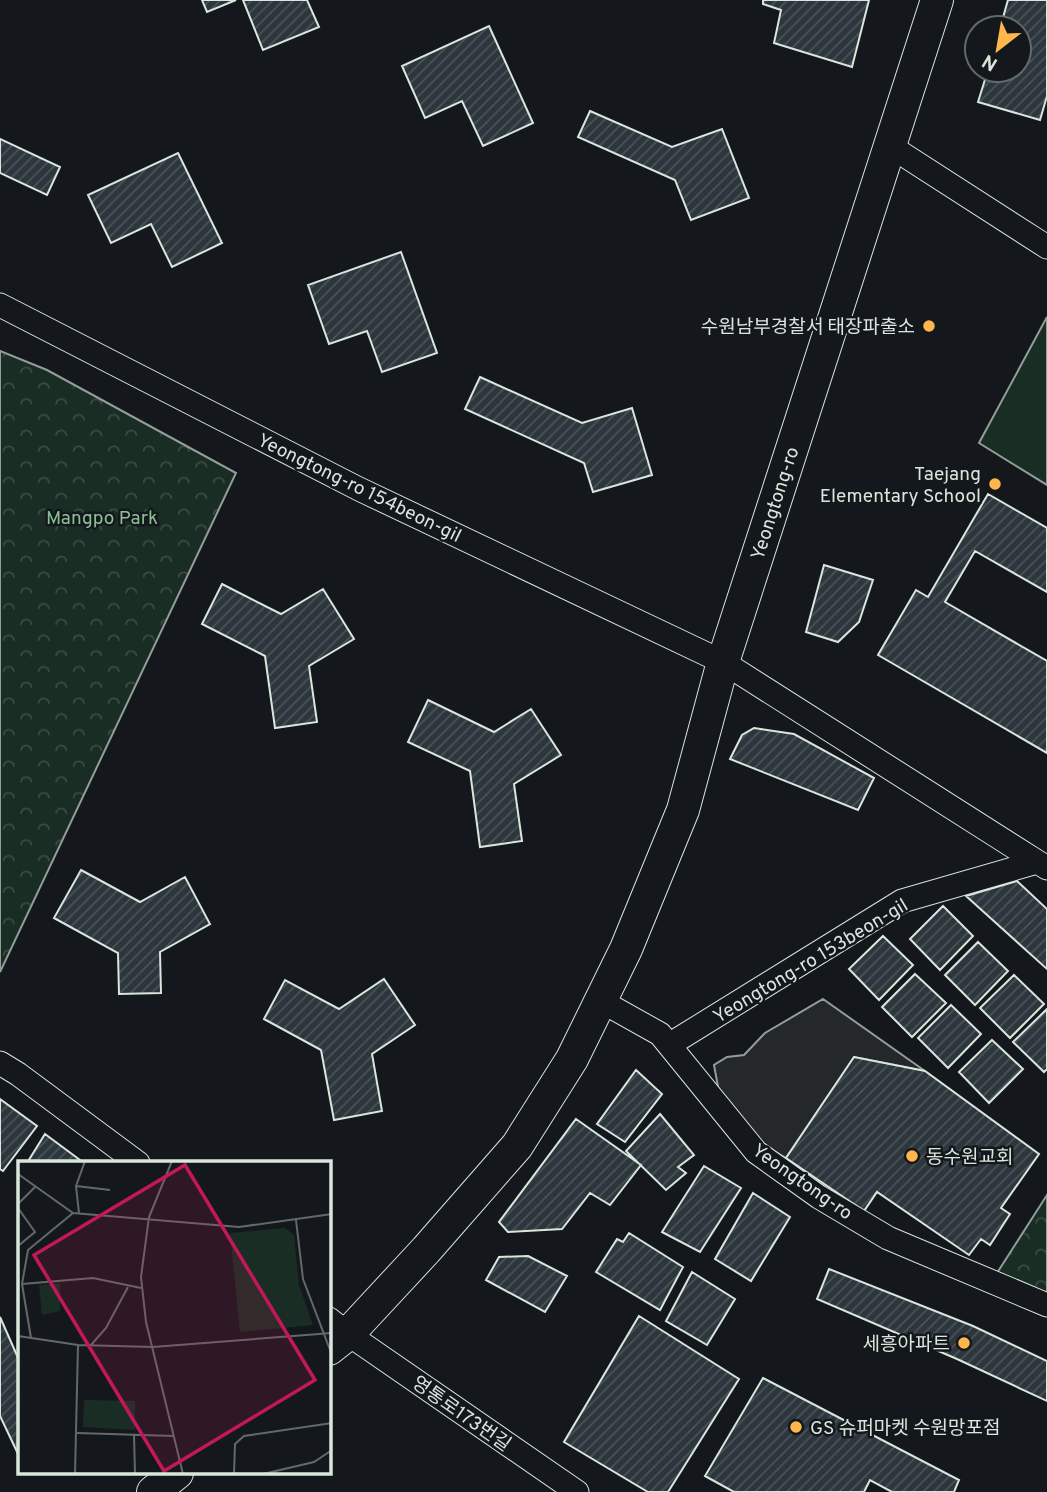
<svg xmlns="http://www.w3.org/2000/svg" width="1047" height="1492" font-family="Overpass,'Noto Sans KR',sans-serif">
<defs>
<pattern id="forest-crowns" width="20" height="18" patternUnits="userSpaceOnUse" patternTransform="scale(1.75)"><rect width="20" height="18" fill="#1a2d24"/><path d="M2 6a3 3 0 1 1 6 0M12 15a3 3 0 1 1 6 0" fill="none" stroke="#3b4b43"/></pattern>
<pattern id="building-hatch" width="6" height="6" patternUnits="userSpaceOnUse" patternTransform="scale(1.75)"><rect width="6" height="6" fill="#2c363c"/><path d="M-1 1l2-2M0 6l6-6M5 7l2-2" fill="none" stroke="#4a5358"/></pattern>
</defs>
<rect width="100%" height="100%" fill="#14181c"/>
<path fill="url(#forest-crowns)" stroke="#939e99" stroke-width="2" d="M0,351L47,370L236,473L0,972Z
M1047,1195V1295L997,1273Z"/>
<path fill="#1a2d24" stroke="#939e99" stroke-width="2" d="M1047,317V485L979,443Z"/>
<path fill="#24282b" stroke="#939e99" stroke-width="2" d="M823,999L925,1071L854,1057L786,1158L760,1144L719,1092L714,1065L727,1057L744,1055L765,1033Z"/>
<path fill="url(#building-hatch)" stroke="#d8e6dc" stroke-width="2" d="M202,0H236L207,12Z
M243,0H307L319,27L263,50Z
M763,0H869L852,67L774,43L781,10L763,4Z
M1008,0H1047V96L1040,120L978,102L988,70H1019V28H1000Z
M489,26L533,123L483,146L462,101L425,118L402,66Z
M590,111L672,147L722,129L749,198L691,220L675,180L578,137Z
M0,139L60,167L47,195L0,173Z
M178,153L222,243L172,267L151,224L111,243L88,195Z
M401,252L437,353L382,372L367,331L329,344L308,285Z
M480,377L582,423L632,408L652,475L593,492L584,463L465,409Z
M988,494L1047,528V592L975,551L945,602L1047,661V753L878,655L916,590L928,597Z
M824,565L873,580L859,622L838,642L806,632Z
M222,584L281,614L323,589L354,639L309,666L317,722L275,728L265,656L202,624Z
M428,700L494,732L531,709L561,755L514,784L522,841L480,847L470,771L408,742Z
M754,728L794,734L874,778L858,810L730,759L742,735Z
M81,870L140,902L185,877L210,924L160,952L161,993L119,994L118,953L54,918Z
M1017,881L1047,909V969L966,896Z
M943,906L973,936L940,970L910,939Z
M883,936L913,965L879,1000L849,969Z
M978,942L1008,971L975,1005L945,975Z
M915,974L946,1003L912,1037L882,1007Z
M1014,975L1044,1004L1010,1038L980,1008Z
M384,979L415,1025L372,1054L382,1111L334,1120L321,1050L264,1019L285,980L339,1009Z
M951,1005L981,1034L948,1068L918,1038Z
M1047,1009V1069L1044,1072L1013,1042Z
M992,1040L1023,1069L989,1103L959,1072Z
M854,1057L925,1071L1039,1154L1001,1208L1010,1214L990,1245L981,1239L969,1255L877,1192L864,1211L786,1158Z
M636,1070L662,1094L625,1142L597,1124Z
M0,1099L37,1126L3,1171L0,1169Z
M660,1114L694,1155L678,1167L686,1173L666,1190L626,1151Z
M576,1119L641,1165L610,1205L590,1193L562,1229L508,1232L499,1222Z
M45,1134L84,1163H27Z
M704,1166L741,1188L700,1252L662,1232Z
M753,1193L790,1217L751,1281L715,1259Z
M629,1233L683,1267L660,1310L596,1272L617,1239L623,1242Z
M528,1256L567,1276L545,1312L486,1280L499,1257Z
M829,1269L973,1326L1047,1361V1401L957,1359L817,1299Z
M692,1272L735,1299L707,1345L666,1321Z
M639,1316L739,1379L668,1492H648L564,1442Z
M0,1317L19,1360V1456L0,1416Z
M763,1378L959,1480L954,1492H892L870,1480L864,1492H734L705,1476Z"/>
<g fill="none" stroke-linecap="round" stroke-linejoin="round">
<defs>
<path id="minor" d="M890,146L1047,247
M0,305L359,489L723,662L1047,868
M601,1001L660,1034L756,1152L819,1197L888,1238L1047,1305
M669,1045L902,901L1037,862
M0,1063L18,1074L138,1163
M329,1319L348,1334L577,1492"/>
<path id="secondary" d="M329,1349L348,1334L426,1250L517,1146L572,1059L626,949L683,810L723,662L937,0
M153,1492L177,1473"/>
</defs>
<use href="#minor" stroke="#d8e6dc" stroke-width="25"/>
<use href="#secondary" stroke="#d8e6dc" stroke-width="34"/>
<use href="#minor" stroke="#14181c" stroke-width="23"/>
<use href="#secondary" stroke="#14181c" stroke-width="32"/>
</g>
<g fill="#ffb74d" stroke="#14181c" stroke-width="2.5">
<circle cx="929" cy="326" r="7"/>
<circle cx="995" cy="484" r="7"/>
<circle cx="912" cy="1156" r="7"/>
<circle cx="964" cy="1343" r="7"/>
<circle cx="796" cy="1427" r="7"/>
</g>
<g text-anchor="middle" stroke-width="5" stroke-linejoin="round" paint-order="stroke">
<g font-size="19" fill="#d8e6dc" stroke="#14181c" text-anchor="end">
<text x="915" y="333">수원남부경찰서 태장파출소</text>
<text x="981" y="480">Taejang<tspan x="981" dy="22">Elementary School</tspan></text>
<text x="926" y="1163" text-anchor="start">동수원교회</text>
<text x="950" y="1350">세흥아파트</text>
<text x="810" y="1434" text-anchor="start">GS 슈퍼마켓 수원망포점</text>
</g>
<g font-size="19" fill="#d8e6dc" stroke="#14181c">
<text transform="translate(360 487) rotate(26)" y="7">Yeongtong-ro 154beon-gil</text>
<text transform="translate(774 503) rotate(-72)" y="7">Yeongtong-ro</text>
<text transform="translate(810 960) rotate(-31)" y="7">Yeongtong-ro 153beon-gil</text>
<text transform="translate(803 1181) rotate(35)" y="7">Yeongtong-ro</text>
<text transform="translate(462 1413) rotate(35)" y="7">영통로173번길</text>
</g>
<g font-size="19" fill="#8ac095" stroke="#14181c">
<text x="102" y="524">Mangpo Park</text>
</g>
</g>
<g transform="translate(18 1161)">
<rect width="313" height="313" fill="#14181c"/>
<path d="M267,67L276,74L281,124L295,164L222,171L212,72ZM42,122V150L24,154L21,124Z" fill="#1a2d24"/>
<path d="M66,239L117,240V269L65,266Z" fill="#1a2d24"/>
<path fill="none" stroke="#626a69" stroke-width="2" d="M154,0L131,56L123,116L128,161L165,313M0,13L55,52L221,66L314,53M58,25L92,29M0,43L18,25M0,47L17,71L0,85M61,52L58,25L67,0M278,59L285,118L314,194M4,123L75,117L123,127M0,175L60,184L135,186L314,172M13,177L4,123L10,89L55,52M73,184L88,167L110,126M59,272L156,275M116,274L117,313M57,313L60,184M216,313L217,283L226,275L314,262M245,313L296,301L314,289"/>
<path fill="#c2185b" fill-opacity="0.15" stroke="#c2185b" stroke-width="3.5" d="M167,4L297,219L146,310L16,94Z"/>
<rect width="313" height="313" fill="none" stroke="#d8e6dc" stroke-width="3.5"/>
</g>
<g transform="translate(998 49) rotate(211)"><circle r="33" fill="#14181c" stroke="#626a69" stroke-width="2"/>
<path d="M0-5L12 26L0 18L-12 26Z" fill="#ffb74d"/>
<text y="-10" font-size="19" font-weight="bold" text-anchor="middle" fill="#d8e6dc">N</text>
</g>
</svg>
